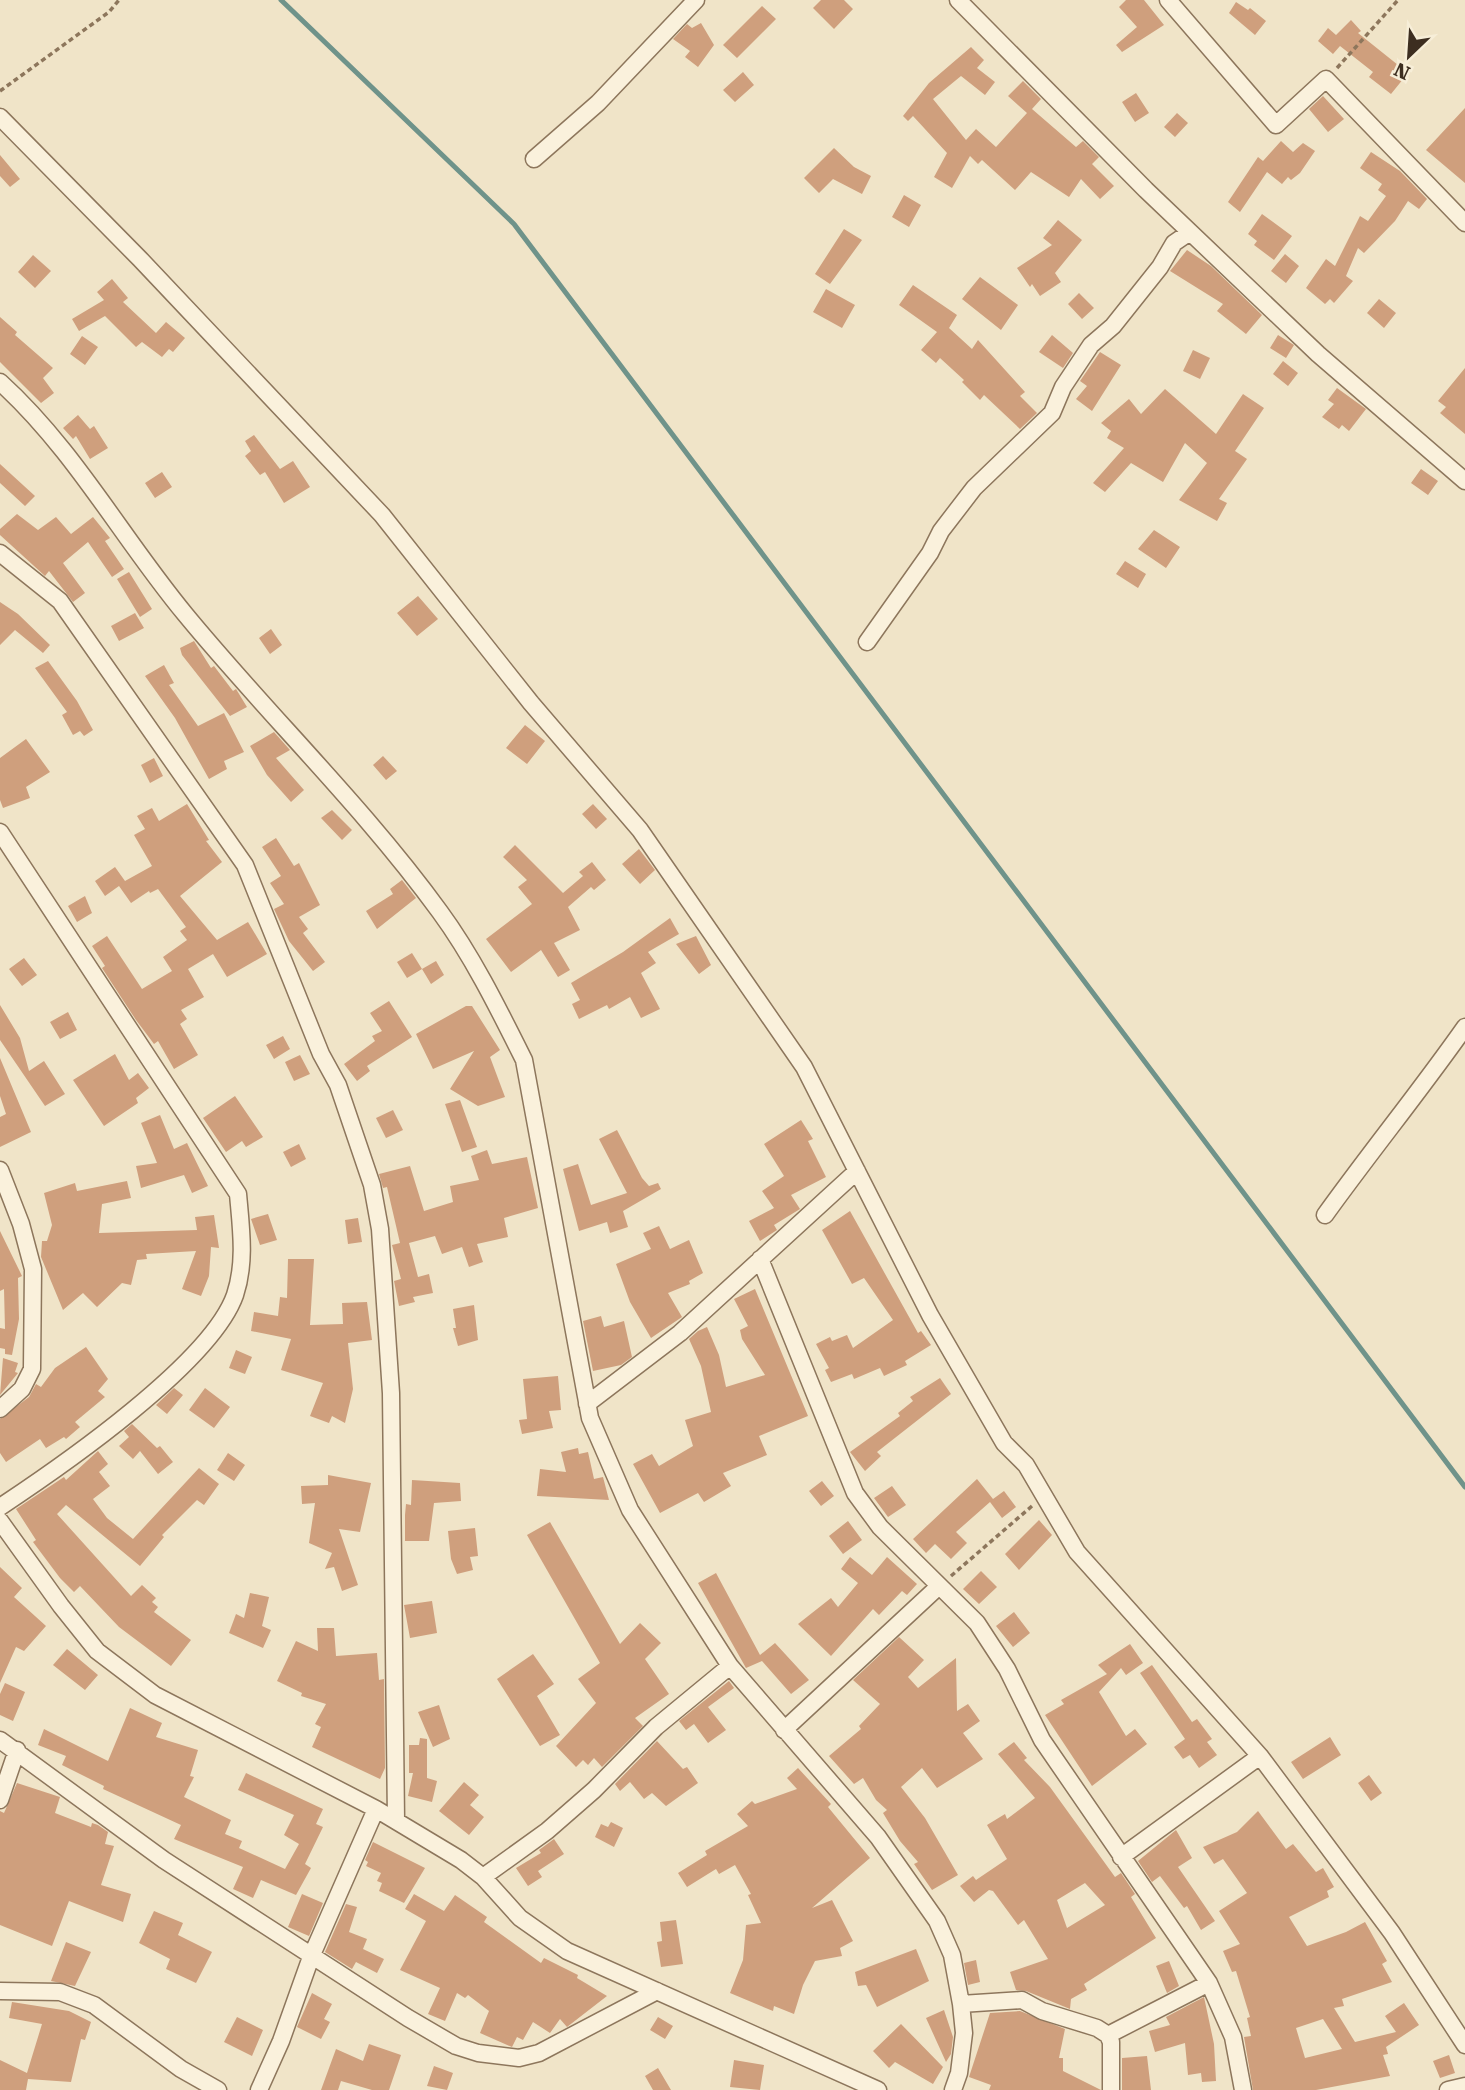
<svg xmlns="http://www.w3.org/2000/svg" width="1465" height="2090" font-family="'Roboto Serif',serif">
<rect width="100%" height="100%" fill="#f0e4c8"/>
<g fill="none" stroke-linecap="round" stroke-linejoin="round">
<path stroke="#6f938a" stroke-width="5" d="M281,0L514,224L1465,1487"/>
</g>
<path fill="#cf9f7d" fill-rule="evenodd" d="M821,0H844L853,9L834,29L813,8Z
M1126,0H1144L1164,25L1122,52L1116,45L1137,27L1119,7Z
M1236,2L1248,10L1250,8L1266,21L1255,35L1229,13Z
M762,6L776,19L737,58L723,45Z
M1351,20L1361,31L1358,33L1408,73L1391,94L1369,77L1373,72L1340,46L1333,54L1318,41L1328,28L1336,35Z
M701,23L714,45L698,67L685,57L690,51L673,39L687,24L692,28Z
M971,47L984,60L977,68L995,82L985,95L961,76L933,99L966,140L976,129L996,147L1027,113L1008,96L1023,81L1041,99L1032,109L1076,147L1083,141L1099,157L1092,164L1114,186L1100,199L1081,179L1069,197L1031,172L1015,190L982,160L978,164L970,156L952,188L934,177L947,153L913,116L908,121L903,116L929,83Z
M743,72L754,85L735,102L723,90Z
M1136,93L1149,113L1135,122L1122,102Z
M1323,96L1344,119L1328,132L1309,109Z
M1465,108V183L1426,150Z
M1177,113L1188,123L1175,137L1164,127Z
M1281,141L1293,152L1303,143L1315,151L1300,173L1291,180L1288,177L1282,184L1267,172L1240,212L1228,202L1258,157L1263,161Z
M834,148L854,167L871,176L862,194L833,179L819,193L804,178Z
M1371,152L1400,171L1427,199L1419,209L1408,201L1395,221L1364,253L1358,248L1346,276L1353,281L1334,303L1330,299L1325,304L1306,288L1326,259L1335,266L1360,216L1368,221L1386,196L1378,190L1382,184L1360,168Z
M0,155L20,179L10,187L0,176Z
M904,195L921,205L909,227L892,217Z
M1262,214L1292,236L1274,260L1254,245L1257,241L1248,234Z
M1058,220L1082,240L1055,273L1061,282L1040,296L1032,284L1030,287L1017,268L1052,245L1043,238Z
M844,229L862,240L830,284L815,274Z
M1187,250L1211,266L1262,315L1246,334L1217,311L1223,304L1170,271Z
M1285,254L1299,266L1286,283L1271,271Z
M33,255L51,271L35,288L18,272Z
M980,277L1018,305L1001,330L962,299Z
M112,279L128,298L123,302L156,333L166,322L185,338L173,352L169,349L162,357L142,342L136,347L105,316L79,331L72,319L104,300L97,292Z
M913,285L957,315L949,328L972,349L978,340L1025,392L1020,396L1037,413L1020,429L984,395L980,400L962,382L964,380L940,358L936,363L921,350L937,332L899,305Z
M826,289L855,305L842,328L813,312Z
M1079,293L1094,308L1082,319L1068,304Z
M1379,299L1396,313L1384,328L1367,313Z
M0,317L17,332L15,335L53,368L43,378L54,393L41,403L0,362Z
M1052,335L1073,353L1063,368L1039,352Z
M1278,335L1294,345L1286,358L1270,348Z
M82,336L98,347L85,365L70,354Z
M1193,350L1210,358L1200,379L1183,371Z
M1100,352L1121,365L1092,411L1076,399L1087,386L1080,381Z
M1283,361L1298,373L1288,386L1273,374Z
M1465,368V434L1440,413L1446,407L1438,401Z
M1337,388L1366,409L1349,431L1342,425L1339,429L1322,417L1334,404L1328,400Z
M1165,389L1216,434L1243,394L1264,408L1235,451L1247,459L1219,499L1227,503L1217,521L1179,500L1207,463L1185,443L1163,482L1131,463L1105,492L1093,483L1124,448L1107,438L1111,431L1101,423L1129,399L1141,414Z
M78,415L90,429L94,426L108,448L90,459L76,436L73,439L63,428Z
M254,435L280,469L293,461L310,487L284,503L265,472L260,475L245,456L251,451L245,441Z
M0,464L35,496L25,506L0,483Z
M1421,469L1438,481L1428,495L1411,483Z
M162,472L172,487L155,498L145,483Z
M17,514L38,530L56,517L71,534L93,517L110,538L105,541L124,569L112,577L88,542L63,563L85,593L73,602L49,571L45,576L0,535V529Z
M1154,530L1180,547L1166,568L1138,549Z
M1125,561L1146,574L1138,588L1116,574Z
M129,572L152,609L140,617L117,579Z
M418,596L438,619L417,636L397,613Z
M0,602L18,614L50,645L43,653L15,630L0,645Z
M135,613L144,628L119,641L111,626Z
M271,629L282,645L270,654L259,638Z
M194,641L211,668L214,666L233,691L236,689L247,707L230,716L182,655L180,648Z
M48,661L77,701L93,730L84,736L80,731L73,735L62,715L67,712L35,668Z
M164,665L174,683L169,685L198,726L224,713L244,752L224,761L227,769L209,779L175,718L145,676Z
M525,725L545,741L527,764L506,748Z
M274,732L290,750L276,758L304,790L291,802L267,775L250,746Z
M26,739L50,772L26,787L30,798L3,808L0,800V758Z
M383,756L397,771L386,780L373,765Z
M154,758L163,776L150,783L141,765Z
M187,804L209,840L206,841L222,862L180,896L217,940L248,922L267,954L227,977L213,954L188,969L204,997L181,1010L187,1019L180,1024L198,1055L174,1069L158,1041L154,1044L136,1020L102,968L105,966L92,946L107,936L142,989L172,971L163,957L187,940L180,931L186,927L158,889L150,893L149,891L131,903L119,886L105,896L95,881L115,867L125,881L152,866L134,835L145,829L137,816L152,808L159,821Z
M593,804L607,819L596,829L582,814Z
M332,810L352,830L342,840L321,818Z
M276,838L294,866L299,863L320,905L299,917L308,929L303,933L325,962L313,971L289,941L274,909L284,904L270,883L281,876L262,847Z
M515,845L563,893L583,876L579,872L592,862L606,880L594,890L591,887L568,907L580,930L554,943L570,970L558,977L541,950L511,972L486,939L532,904L518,887L527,880L503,857Z
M639,849L655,870L640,884L622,864Z
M402,880L416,898L377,929L366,911L393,894L390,889Z
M85,896L92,913L77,922L68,906Z
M670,918L679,934L648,952L656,963L641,973L660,1009L641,1018L630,997L609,1009L607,1005L579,1019L572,1004L580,1000L571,983L623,952Z
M696,936L711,965L699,974L676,944Z
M412,953L422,969L407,978L397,962Z
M24,958L37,975L22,986L9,969Z
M436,961L444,975L431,984L422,969Z
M389,1001L412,1037L367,1066L370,1071L357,1081L344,1064L375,1041L372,1036L382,1031L370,1013Z
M0,1005L20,1038L29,1071L44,1061L65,1094L45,1106L0,1040Z
M466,1006H472L500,1050L490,1057L505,1097L478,1106L450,1089L474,1051L433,1069L416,1034Z
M68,1012L77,1030L60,1039L50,1022Z
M283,1036L290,1049L274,1059L266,1045Z
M115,1054L129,1080L138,1073L149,1088L136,1098L138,1103L104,1126L73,1080Z
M300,1055L310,1074L294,1081L285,1062Z
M0,1058L31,1132L0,1147V1117L6,1114L0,1096Z
M235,1096L263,1137L246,1147L242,1141L226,1152L203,1118Z
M460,1100L477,1147L462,1152L445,1104Z
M393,1110L403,1130L386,1138L376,1118Z
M160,1115L174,1149L187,1143L208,1186L192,1193L184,1175L141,1188L136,1166L157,1163L141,1123Z
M801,1120L813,1139L808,1141L826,1177L791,1195L800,1209L774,1225L777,1230L760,1241L749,1221L774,1208L762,1191L784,1176L764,1144Z
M617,1130L642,1178L649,1186L658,1183L661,1189L623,1211L628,1227L610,1233L607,1222L579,1231L563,1169L578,1164L591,1205L627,1193L599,1139Z
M299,1144L306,1159L291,1167L283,1152Z
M487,1150L492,1164L527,1157L538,1208L504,1218L508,1237L477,1244L483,1262L469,1267L462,1247L442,1254L435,1236L409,1243L418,1277L429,1274L433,1293L413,1297L415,1302L399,1306L394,1281L401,1279L392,1245L400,1243L387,1187L383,1188L379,1174L410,1166L424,1211L453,1202L450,1186L479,1180L471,1156Z
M127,1181L131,1198L102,1204L99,1233L197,1230L195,1217L214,1215L219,1248L211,1247L209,1276L201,1296L182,1289L196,1251L146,1254L147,1259L137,1260L131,1285L122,1283L97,1307L83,1293L63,1310L41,1257L42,1241H47L52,1225L44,1193L75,1183L77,1191Z
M850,1211L918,1333L921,1331L931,1345L905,1361L907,1365L884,1376L880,1368L854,1379L852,1374L831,1382L825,1370L829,1368L816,1344L830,1337L832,1341L847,1335L853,1348L893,1320L864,1278L852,1284L822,1230Z
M268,1214L277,1240L260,1245L251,1219Z
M358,1218L362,1242L348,1244L345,1220Z
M659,1226L670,1249L689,1240L703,1273L689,1281L690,1284L668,1293L682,1317L651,1338L630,1302L616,1264L651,1249L643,1233Z
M0,1231L22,1276L18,1278L19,1319L12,1355L5,1354V1349L0,1348V1328L5,1329L4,1289L0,1291Z
M288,1259H314L310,1325L343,1324L342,1303L367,1302L372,1340L348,1343L353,1389L345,1423L332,1416L329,1423L310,1416L323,1383L281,1370L291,1339L251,1331L254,1312L278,1316L280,1297L287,1298Z
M755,1289L808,1416L759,1436L767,1455L723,1473L731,1486L704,1502L698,1493L660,1513L633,1464L652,1454L659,1466L693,1446L685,1420L711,1412L701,1366L689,1339L698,1331L707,1327L719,1355L726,1387L765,1375L742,1339L740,1330L748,1326L734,1299Z
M474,1305L478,1340L458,1346L453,1328H456L453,1309Z
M601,1316L604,1327L624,1321L632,1357L621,1365L593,1371L583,1321Z
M86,1347L108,1379L98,1391L105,1397L75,1422L80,1427L66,1439L64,1437L46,1448L40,1439L6,1462L0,1453V1419L29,1397L36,1384L41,1387L55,1368Z
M236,1350L252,1357L245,1374L229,1368Z
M3,1358L18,1363L15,1372L18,1373L0,1395Z
M558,1376L561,1410L549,1411L553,1428L522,1434L519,1420L527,1419L523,1379Z
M940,1378L951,1394L877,1452L881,1456L865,1471L850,1452L900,1416L898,1413L913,1401L910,1397Z
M174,1388L183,1395L167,1414L156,1405Z
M205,1388L230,1407L214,1428L189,1410Z
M132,1424L157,1448L160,1446L173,1462L158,1474L140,1451L133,1459L119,1446L129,1437L124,1431Z
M578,1448L579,1454L588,1452L594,1479L603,1477L609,1500L537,1496L540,1469L566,1472L561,1452Z
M98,1451L108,1464L99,1472L110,1486L93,1499L107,1518L133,1539L199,1468L219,1484L204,1505L197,1500L162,1535L164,1537L140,1566L66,1505L57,1514L131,1596L142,1585L156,1598L152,1602L158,1607L154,1612L191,1640L171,1666L119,1627L80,1586L74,1592L60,1578L33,1542L36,1540L16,1509L64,1477L66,1480Z
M228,1453L245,1465L234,1481L217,1470Z
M328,1475L371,1483L360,1532L339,1529L358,1585L342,1591L334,1567L325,1569L332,1553L309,1543L315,1503L302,1504L301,1486L328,1485Z
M977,1479L993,1499L1004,1491L1016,1507L1002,1518L990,1502L956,1532L967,1543L951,1559L935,1544L926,1553L913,1539Z
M412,1480L460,1483L461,1501L434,1503L429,1541H405V1515L406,1504L411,1505Z
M822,1481L834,1496L821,1506L809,1491Z
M892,1486L906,1505L888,1517L874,1498Z
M1039,1520L1052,1535L1019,1570L1005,1554Z
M848,1521L862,1540L843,1554L829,1536Z
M550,1522L620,1644L640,1623L661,1643L645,1659L669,1694L635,1718L643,1726L602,1767L594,1758L588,1765L583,1760L576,1767L556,1746L596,1703L578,1679L600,1663L527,1535Z
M475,1528L478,1556L470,1557L473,1570L457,1574L451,1559L448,1531Z
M850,1557L872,1575L887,1557L917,1584L907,1595L902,1591L879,1615L873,1609L831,1656L798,1624L831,1598L838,1607L858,1583L841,1569Z
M0,1567L22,1588L14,1597L46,1626L24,1651L16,1647L0,1683Z
M981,1571L997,1587L979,1604L963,1589Z
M716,1573L760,1655L775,1643L809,1680L791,1694L762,1661L746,1668L698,1583Z
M250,1593L269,1597L262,1626L271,1630L263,1648L229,1633L236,1614L244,1618Z
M432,1601L437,1633L410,1638L404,1605Z
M1014,1612L1030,1633L1013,1647L996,1626Z
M317,1628H334L336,1656L377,1653L379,1680L384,1679L385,1768L380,1779L312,1747L321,1727L315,1724L326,1704L301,1696L302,1693L277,1681L296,1641L318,1651Z
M899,1637L924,1660L908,1677L918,1688L956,1658L957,1711L968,1704L980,1721L963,1733L983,1759L937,1788L922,1768L901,1787L925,1818L958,1875L932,1890L914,1864L918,1862L900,1841L883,1813L887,1810L876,1800L863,1778L854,1784L829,1756L861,1729L859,1726L880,1704L853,1680Z
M1130,1644L1143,1663L1126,1675L1121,1668L1099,1692L1126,1736L1135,1729L1147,1744L1092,1786L1045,1715L1064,1704L1061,1700L1107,1674L1098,1665Z
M67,1649L98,1675L85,1690L53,1665Z
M533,1654L554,1684L537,1696L560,1735L540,1746L497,1679Z
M1152,1665L1192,1722L1197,1719L1212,1739L1207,1742L1217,1755L1199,1768L1190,1755L1183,1759L1174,1747L1185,1739L1140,1673Z
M729,1681L734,1688L708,1707L726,1730L708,1743L694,1724L686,1730L679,1721Z
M5,1683L25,1692L13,1721L0,1715V1694Z
M439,1705L450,1739L433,1747L418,1712Z
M130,1708L162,1723L156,1737L198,1750L190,1776L194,1777L184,1797L231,1820L225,1834L242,1841L239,1848L285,1869L299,1844L284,1835L294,1815L238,1790L246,1773L323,1809L316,1824L323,1827L305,1864L311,1868L296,1895L261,1880L253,1898L233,1889L243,1867L174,1839L181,1825L103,1789L104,1786L62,1765L66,1756L38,1745L44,1729L108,1761Z
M1330,1737L1341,1755L1303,1779L1291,1762Z
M420,1738L427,1739V1778L437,1781L432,1802L408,1796L413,1773H409V1745H419Z
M657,1741L683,1769L687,1767L698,1783L666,1806L652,1793L644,1799L630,1782L620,1791L615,1784Z
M1014,1742L1027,1758L1024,1760L1050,1787L1115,1877L1121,1873L1135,1894L1131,1897L1156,1938L1084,1984L1087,1990L1071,1999L1070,2009L1026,1991L1016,1990L1010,1972L1048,1959L1024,1920L1018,1925L993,1891L989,1890L974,1902L960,1886L973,1876L976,1880L1007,1859L987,1825L1005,1814L1007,1819L1035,1798L998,1754ZM1085,1883L1105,1905L1067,1928L1057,1900Z
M798,1768L831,1804L828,1807L870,1858L812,1908L832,1900L853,1941L840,1948L842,1956L815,1961L803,1985L794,2014L774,2006L773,2011L730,1993L743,1960L746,1925L761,1923L748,1895L751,1894L735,1865L719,1874L716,1869L687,1887L678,1873L707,1855L705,1851L748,1826L737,1814L752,1801L755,1804L797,1789L787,1778Z
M1369,1775L1382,1793L1371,1801L1358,1783Z
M464,1782L479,1795L470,1805L484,1817L469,1835L439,1811Z
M17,1783L60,1797L55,1813L91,1827L92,1823L98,1825L108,1832L105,1844L114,1846L101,1885L131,1894L123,1922L69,1901L52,1946L0,1925V1811L4,1813Z
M1258,1811L1286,1849L1293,1844L1316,1872L1323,1868L1334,1887L1327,1891L1329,1897L1289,1917L1307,1946L1346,1932L1365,1922L1387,1961L1382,1964L1392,1982L1342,1999L1344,2006L1334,2008L1355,2042L1396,2032L1385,2016L1404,2003L1419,2025L1386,2047L1388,2054L1383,2055L1390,2076L1316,2090H1253L1244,2037L1251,2036L1247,2018L1250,2017L1236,1971L1232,1972L1223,1951L1240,1944L1219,1911L1247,1893L1223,1859L1214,1864L1203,1847L1237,1832ZM1323,2019L1342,2049L1305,2058L1296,2028Z
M611,1822L623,1828L614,1847L595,1837L601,1824L608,1827Z
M1176,1830L1192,1858L1178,1867L1215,1921L1201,1930L1187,1906L1184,1908L1160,1876L1152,1882L1138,1861Z
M554,1839L564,1854L538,1871L542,1877L528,1886L516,1868L541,1853L539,1850Z
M373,1842L425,1868L404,1903L379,1891L382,1883L377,1881L381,1873L366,1866L368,1862L365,1860Z
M302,1894L323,1903L309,1936L288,1927Z
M414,1894L444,1911L455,1895L487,1917L484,1922L541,1963L544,1958L578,1975L577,1978L607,1996L567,2027L560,2019L550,2033L533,2022L523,2040L517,2037L512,2047L480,2033L489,2011L468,1995L465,1998L457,1993L445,2021L428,2014L440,1988L400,1970L426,1921L405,1909Z
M346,1904L357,1907L349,1932L367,1939L363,1949L384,1959L377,1973L356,1962L352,1969L325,1952Z
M154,1911L183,1923L178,1935L212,1952L196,1983L166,1969L170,1959L139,1943Z
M676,1920L683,1964L661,1967L657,1942L662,1941L660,1922Z
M66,1942L91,1952L75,1986L51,1981Z
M916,1949L929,1981L877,2007L866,1985L858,1986L855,1972Z
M976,1960L980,1982L968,1985L964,1963Z
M1169,1961L1179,1986L1167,1993L1156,1966Z
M312,1993L332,2004L324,2019L330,2022L321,2039L297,2027Z
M1204,1997L1214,2044L1216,2081L1202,2082L1201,2073L1188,2075L1185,2043L1155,2052L1149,2031L1170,2025L1166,2017Z
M12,2002L69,2011L91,2022L85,2040L81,2039L71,2082L28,2079L26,2090H0V2060L27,2073L42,2024L9,2018Z
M944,2010L953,2037L951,2054L946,2062L926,2018Z
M1020,2011L1065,2029L1059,2058H1063V2071L1101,2090H989L991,2085L969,2077L990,2013Z
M237,2017L263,2030L252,2056L224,2042Z
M658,2017L673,2026L665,2039L650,2030Z
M901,2024L943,2067L933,2084L895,2062L889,2068L873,2051Z
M369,2044L401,2055L389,2090H372L341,2081L338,2090H321L336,2049L363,2061Z
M1449,2055L1455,2073L1440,2078L1433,2061Z
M1147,2056L1151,2090H1122V2058Z
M734,2060L764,2065L760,2090L730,2087Z
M434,2066L453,2073L447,2090L427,2086Z
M658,2068L671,2090H653L645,2076Z"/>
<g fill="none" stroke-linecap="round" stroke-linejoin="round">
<defs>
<path id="street" d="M958,0L1146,190L1318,354L1465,481
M1168,0L1276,125L1326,79L1465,223
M0,117L140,259L382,515L531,703L640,830L804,1067L930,1315L1004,1443L1026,1465L1077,1552L1260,1756L1392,1933L1465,2045
M534,159L598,103L696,0
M0,382C74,449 122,538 185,614C268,715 363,806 440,912C473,957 499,1010 524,1060L590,1418L630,1510L730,1666L878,1837L937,1921L952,1955L961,2004L964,2033L959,2073L953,2090
M0,553L60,601L245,865L321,1054L338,1085L372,1185L380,1229L391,1393L396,1820
M867,642L930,553L941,531L974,488L1052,413L1063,387L1091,345L1113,326L1160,267L1174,243L1190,232
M0,832L238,1194C241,1228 246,1262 235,1295C211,1363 62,1466 0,1507
M0,1170L21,1224L33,1269L32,1369L22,1389L0,1409
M1325,1215C1371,1151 1420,1091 1465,1027
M760,1259L855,1493L880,1527L977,1623L1007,1669L1042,1740L1209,1983L1233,2037L1243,2090
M587,1404L680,1333L857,1171
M0,1521L61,1606L97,1651L155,1695L376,1809L461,1860L483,1877L520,1918L567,1951L878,2090
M784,1730L938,1587
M0,1740L164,1860L408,2018L456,2046L478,2053L519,2058L539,2053L657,1991
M0,1800L17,1750
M1121,1857L1260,1756
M483,1877L547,1831L594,1790L656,1727L730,1666
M0,1991L60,1992L94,2005L181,2069L218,2090
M961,2004L1022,2000L1042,2011L1097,2028L1108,2035L1111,2042V2090
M1108,2035L1209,1983
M259,2090L281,2041L311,1957L376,1809
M1448,2090L1465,2086"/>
</defs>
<use href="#street" stroke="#8d765c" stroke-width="19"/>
<path stroke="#8d765c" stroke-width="3.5" stroke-dasharray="5 3.5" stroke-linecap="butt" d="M1337,68L1398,0
M0,91L109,12L119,0
M951,1576L1032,1506"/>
<use href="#street" stroke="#faf1dc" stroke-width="16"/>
</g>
<g transform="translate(1409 56) rotate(205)" stroke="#f7eed8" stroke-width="5" paint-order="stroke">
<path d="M0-5L12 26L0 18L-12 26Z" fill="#3d2e20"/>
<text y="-10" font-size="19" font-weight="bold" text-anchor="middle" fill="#3d2e20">N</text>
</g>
</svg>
